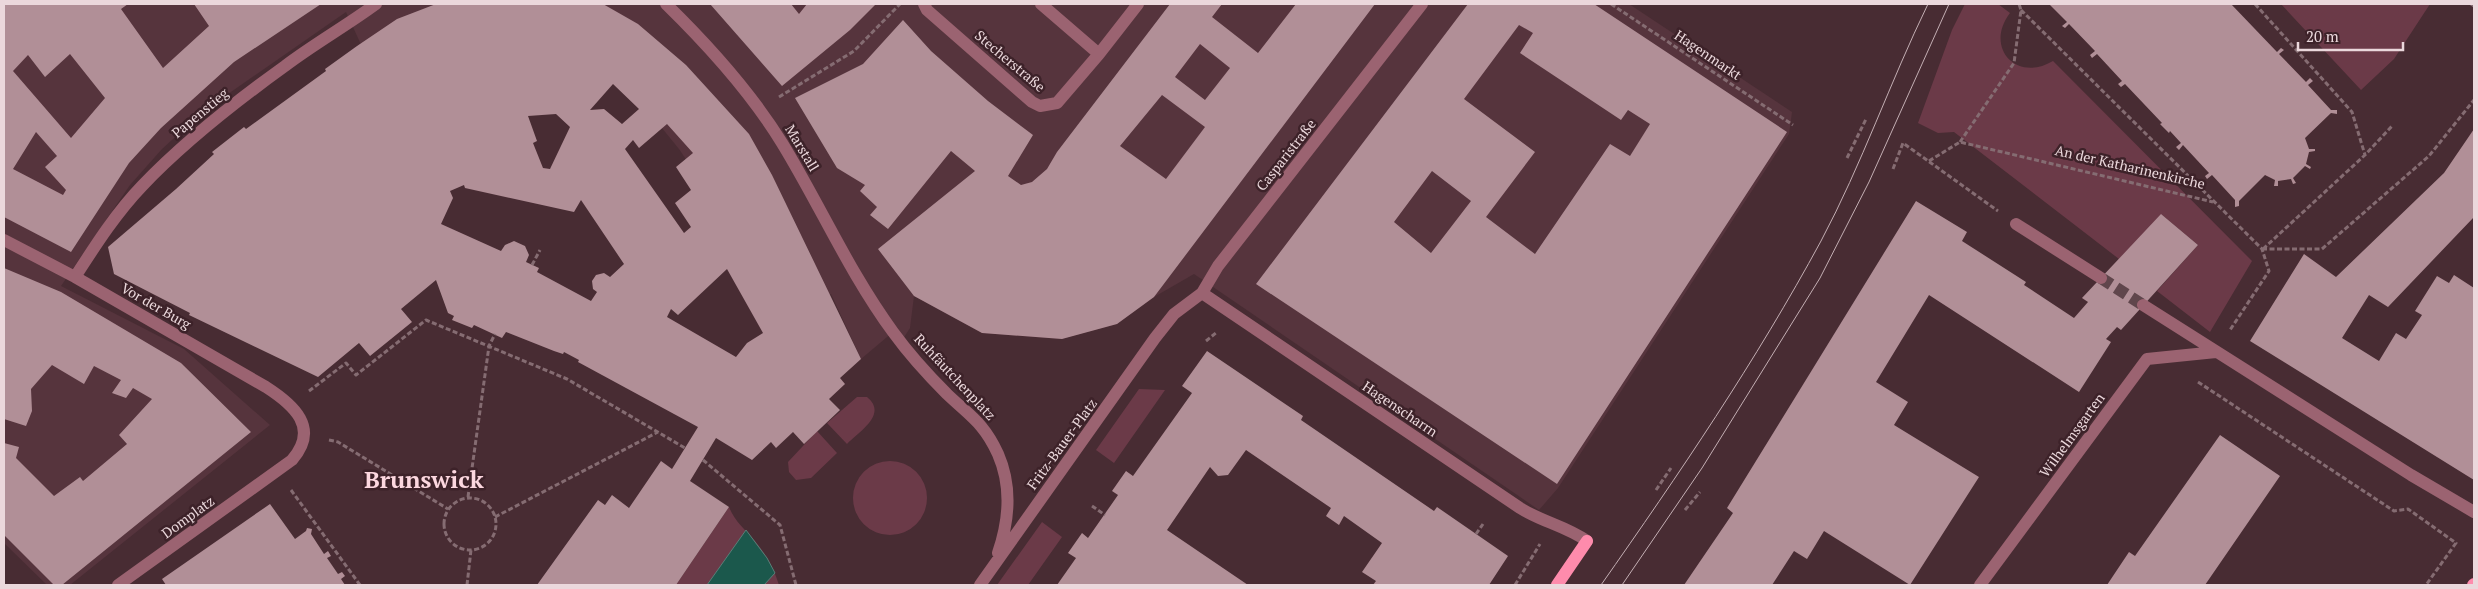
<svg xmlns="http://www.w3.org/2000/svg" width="2478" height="589" font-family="'PT Serif',serif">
<rect width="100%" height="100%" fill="#482c33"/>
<path fill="#56343d" d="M4,4H1629L1792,112L1789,134L1558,488L1539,510L1194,274L1154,297L1117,324L1061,339L982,333L914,296L910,328L901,342L893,332L861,359L831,294L775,322L716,204L679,149L618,74L376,77L346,12L205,110L162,149L130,185L61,286L184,349L270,425L70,585H47L4,543Z"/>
<path fill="#6b3a48" d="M1965,4H1998L2010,13C1984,47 2016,83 2053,61L2252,261L2210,332L2157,291L2198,245L2162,215L2119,259L1954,132L1938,133L1918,123L1952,30Z
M2281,4H2430L2394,59L2361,90Z
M1139,389L1165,390L1114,463L1096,450Z
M857,397H867C888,414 860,431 847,444L827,423Z
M817,431L837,453L811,478L796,480L789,472L788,462Z
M853 498a37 37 0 1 1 74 0a37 37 0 1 1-74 0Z
M729,507C735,522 745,529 755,541C766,554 774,569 779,585H676Z
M1042,522L1062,537L1028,585H997Z"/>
<path fill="#1b584c" stroke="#597e77" d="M746,530L767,558L775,573L764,585H707Z"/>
<path fill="#b18f97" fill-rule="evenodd" d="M4,4H128L121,9L163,68L209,26L194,4H321L234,62L161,128L129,163L71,252L4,217ZM70,54L105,98L71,138L13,71L28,55L45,77ZM36,132L57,156L45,167L66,190L63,195L13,169Z
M436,4H603L638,24L686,65L749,134L772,175L861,359L840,378L845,384L829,399L840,410L804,444L793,432L776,448L771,442L752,460L716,438L690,481L729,507L676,585H537L598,500L605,505L612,495L629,508L661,461L672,469L698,427L578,362L579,360L564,352L563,354L554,351L506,332L502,338L474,325L472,328L452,320L454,316L448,313L436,280L401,309L412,322L370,356L359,343L318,377L189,315L190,313L114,274L108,247L176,189L214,154L212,152L244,127L246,129L326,71L325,69L357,46L397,19ZM613,84L639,109L622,124L604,109L590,110ZM556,114L570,127L550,169L543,168L533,143L537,141L528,116ZM667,124L693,153L676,167L691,190L675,203L691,227L684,233L625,149L633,140L639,148ZM464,185L465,188L574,212L581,200L624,264L610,277L604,273L596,275L592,281L593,289L597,292L591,301L537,272L539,268L526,262L529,255L525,246L514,241L505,245L501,251L441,224L453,198L450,191ZM727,269L763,333L747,343L736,357L667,317L671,309L678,315Z
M710,4H791L799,14L807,4H876L850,30L782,86Z
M1170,4H1222L1212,17L1258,53L1296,4H1375L1154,297L1117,324L1062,339L982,333L914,296L878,249L975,171L951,151L888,229L870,215L877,207L860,191L865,185L837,168L795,98L863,64L903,20L931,51L988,101L1033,135L1008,176L1021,185L1032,182L1047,169L1057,152ZM1200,44L1230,68L1205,100L1175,77ZM1162,95L1205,127L1166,179L1120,146Z
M1468,4H1594L1787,132L1557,484L1256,284ZM1519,25L1533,33L1520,53L1621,120L1628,110L1650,124L1630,156L1610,144L1535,254L1486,217L1535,152L1464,99ZM1432,171L1471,201L1431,253L1394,222Z
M2049,4H2231L2277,52L2281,48L2284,50L2279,54L2306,82L2310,78L2313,81L2308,85L2331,110H2337V114L2331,113L2305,138L2309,149H2315V151L2309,152L2306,164L2311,167L2310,169L2305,166L2293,178L2296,183L2293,184L2291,179L2278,181V186H2274L2275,180L2265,175L2239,201V206L2235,207V200L2212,175L2207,179L2205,176L2209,173L2183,145L2179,150L2176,147L2181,143L2170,131L2169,133L2160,124L2162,123L2125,84L2121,87L2118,84L2122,81L2097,54L2092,58L2090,55L2095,51L2069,24L2065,28L2062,26L2067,22Z
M2474,129V217L2388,307L2369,295L2342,338L2379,361L2396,333L2406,339L2422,315L2415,311L2437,276L2449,283L2454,275L2474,288V480L2250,341L2304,254L2336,277L2444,173Z
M1916,201L1967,232L1962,241L2026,282L2024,285L2074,318L2088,302L2082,298L2161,214L2198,245L2121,330L2117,327L2106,339L2111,342L2079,392L1929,295L1876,382L1908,402L1894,425L1979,477L1910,585L1824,531L1807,559L1794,551L1772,585H1684L1733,513L1727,508Z
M4,268L61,292L181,363L251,432L62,585H54L4,535V443L19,447L16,458L54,496L80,477L83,481L127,444L119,435L152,399L133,388L126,398L112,393L121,380L94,366L84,384L52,365L31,389L32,411L26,426L4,419Z
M1207,351L1303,416L1301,420L1434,511L1437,507L1508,556L1489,585H1373L1376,581L1362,572L1382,543L1344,516L1339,525L1326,516L1331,508L1246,450L1228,475L1218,476L1210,467L1167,530L1248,585H1057L1076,558L1068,553L1082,533L1088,538L1118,495L1112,491L1126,471L1133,476L1192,393L1182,386Z
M2220,435L2280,476L2205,585H2107L2129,552L2135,556Z
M270,504L295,539L306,531L307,528L312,529L311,534L324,554L328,551L331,556L327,558L338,574L342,572L345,576L341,579L345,585H166L162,579Z"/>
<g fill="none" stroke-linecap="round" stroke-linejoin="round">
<path stroke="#60464c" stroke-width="12" stroke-dasharray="12 6" stroke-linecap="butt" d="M2101,278L2143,305"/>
<path stroke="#856c72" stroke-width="3" stroke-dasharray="5 2.5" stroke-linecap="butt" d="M1611,4L1793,125
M2255,4L2352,112L2365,155
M2471,4L2474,6
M2021,10L2262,249L2269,271L2230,330
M779,97L854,51L900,4
M1960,142L2014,63L2021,10L2019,4
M1847,158L1866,119
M1929,161L1960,142L2213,202
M1893,169L1903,143L1998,211
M2262,249H2322L2429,156L2474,100
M2263,249L2365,155L2393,125
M532,265L540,250
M1206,341L1217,332
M2198,382L2394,511L2408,509L2456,543L2426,585
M309,391L346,363L356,375L426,320L567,379L685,448
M329,440L338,442L448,509
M703,460L780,525L796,585
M291,490L360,585
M1656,490L1671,468
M468,497L489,346L495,334
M444 524a26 26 0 1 1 52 0a26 26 0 1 1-52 0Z
M1092,506L1105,515
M1685,510L1700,492
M495,517L658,432
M1476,534L1483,524
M467,585L471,550
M1515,585L1540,544"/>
<path stroke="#9b6371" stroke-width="12" d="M666,4C709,46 750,91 782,143C820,205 849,272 893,332C909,354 928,375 947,394C970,416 984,423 998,454C1012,486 1009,521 998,553
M924,4L927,10L1032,102L1040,106L1057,103L1099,54L1138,4
M1041,4L1099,54
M2016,224L2101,278
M4,240L75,277L266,387C294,405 320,428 292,460L118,585
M75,277C95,246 116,213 142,186C185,141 235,102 285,66C314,44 346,26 376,4
M1202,293L1520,508C1542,522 1566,526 1587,541
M2143,305L2411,475L2474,512
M980,585L1155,338L1174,314L1202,293L1218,266L1422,4
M1980,585L2147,359L2216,352"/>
<path stroke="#fe8bac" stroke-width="12" d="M1557,585L1587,541
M2473,585L2474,584"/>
<path stroke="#c4afb4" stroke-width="1" d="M1601,585C1679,474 1756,361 1821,241C1862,164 1890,82 1928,4
M1622,585L1702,468L1820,278L1869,182L1949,4"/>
</g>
<g text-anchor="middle" stroke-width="5" stroke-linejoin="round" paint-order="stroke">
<g font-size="14" fill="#ebd8dc" stroke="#3d2229">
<text transform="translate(1708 55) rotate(34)" y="5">Hagenmarkt</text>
<text transform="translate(1010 61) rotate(40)" y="5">Stecherstraße</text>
<text transform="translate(200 113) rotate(-40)" y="5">Papenstieg</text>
<text transform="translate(802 148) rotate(59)" y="5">Marstall</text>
<text transform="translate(1286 155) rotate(-52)" y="5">Casparistraße</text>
<text transform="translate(2130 167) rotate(13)" y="5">An der Katharinenkirche</text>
<text transform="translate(156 306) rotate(30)" y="5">Vor der Burg</text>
<text transform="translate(955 377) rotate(47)" y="5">Ruhfäutchenplatz</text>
<text transform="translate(1400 409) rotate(34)" y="5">Hagenscharrn</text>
<text transform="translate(2072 435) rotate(-54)" y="5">Wilhelmsgarten</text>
<text transform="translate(1062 444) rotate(-54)" y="5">Fritz-Bauer-Platz</text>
<text transform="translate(188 517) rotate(-36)" y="5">Domplatz</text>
</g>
<g font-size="24" font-weight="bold" fill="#fcd7df" stroke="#3d2229">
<text x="424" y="488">Brunswick</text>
</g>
</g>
<rect width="2478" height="589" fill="none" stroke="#ebd8dc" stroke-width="10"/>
<path d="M2298 42v8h105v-8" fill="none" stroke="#ebd8dc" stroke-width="2.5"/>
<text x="2306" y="42" font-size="15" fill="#ebd8dc" stroke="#3d2229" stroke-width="4" paint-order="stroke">20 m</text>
</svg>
